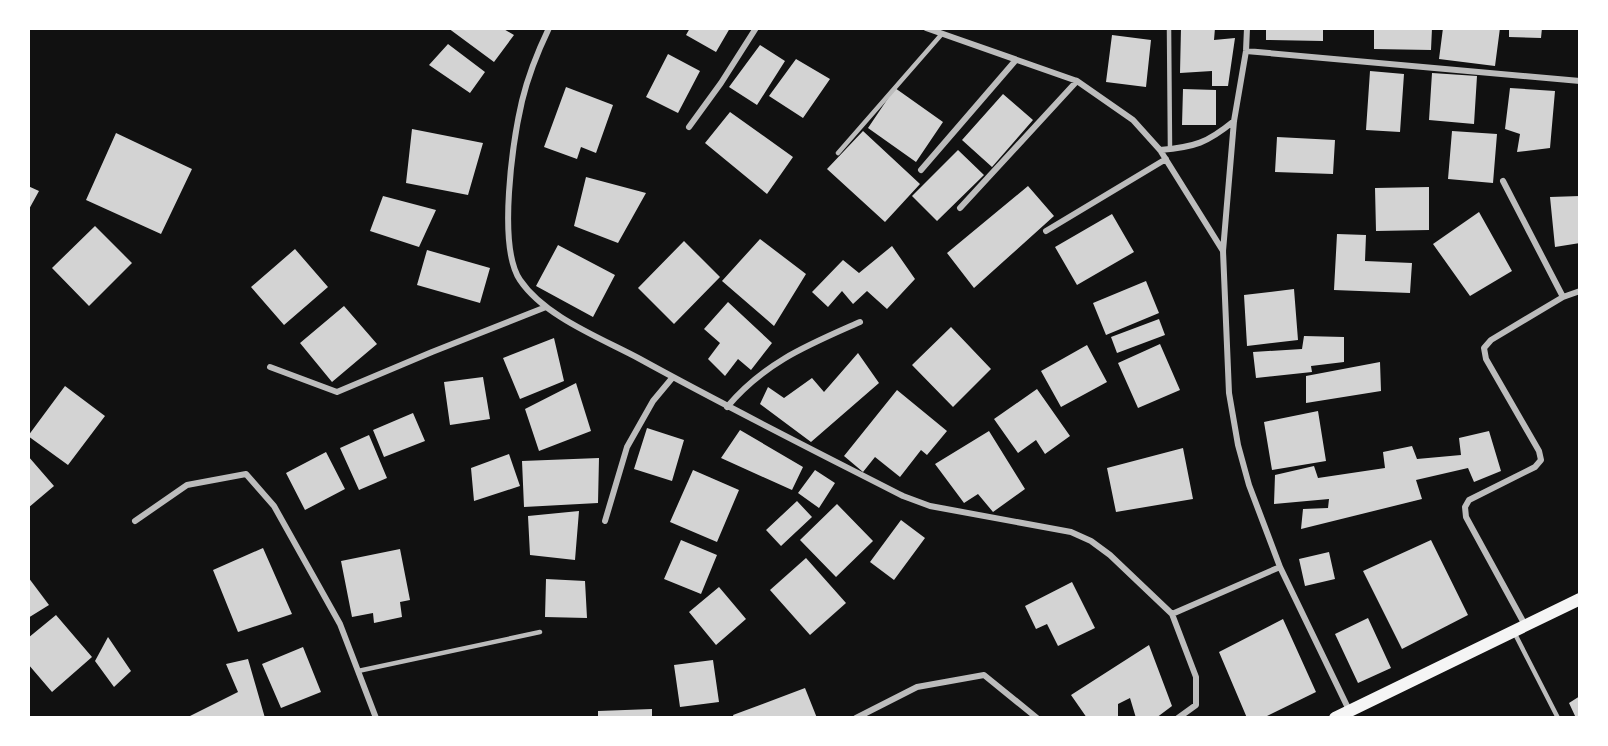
<svg xmlns="http://www.w3.org/2000/svg" width="1608" height="746" font-family="'PT Sans Narrow',sans-serif">
<rect width="100%" height="100%" fill="#111"/>
<path fill="#d3d3d3" d="M448,28H502L514,35L494,62Z
M690,28H730L716,52L686,35Z
M1181,28H1215L1214,40L1235,38L1228,86H1212V71L1180,73Z
M1266,28H1323V41L1266,40Z
M1374,28H1432L1431,50L1374,49Z
M1443,28H1500L1495,66L1439,59Z
M1509,28H1542L1541,38L1509,37Z
M1112,35L1151,40L1146,87L1106,82Z
M448,44L485,72L470,93L429,65Z
M760,45L785,61L757,105L729,87Z
M668,54L700,71L678,113L646,97Z
M796,59L830,79L803,118L769,96Z
M1370,71L1404,74L1400,132L1366,130Z
M1432,73L1477,76L1474,124L1429,120Z
M566,87L613,105L596,153L581,147L577,159L544,147Z
M895,88L943,122L916,162L868,128Z
M1510,88L1555,91L1550,148L1517,152L1520,134L1505,129Z
M1183,89L1216,90V125H1182Z
M1003,94L1033,120L992,167L962,140Z
M730,112L793,157L767,194L705,143Z
M412,129L483,143L468,195L406,183Z
M863,131L920,184L885,222L827,169Z
M1452,131L1497,134L1493,183L1448,179Z
M116,133L192,169L161,234L86,200Z
M1277,137L1335,140L1333,174L1275,172Z
M958,150L984,175L937,221L912,196Z
M586,177L646,193L618,243L574,226Z
M28,186L39,191L28,211Z
M1028,186L1054,216L974,288L947,253Z
M1429,187V230L1376,231L1375,188Z
M383,196L436,210L419,247L370,231Z
M1580,196V243L1555,247L1550,197Z
M1479,212L1512,271L1470,296L1433,244Z
M1112,214L1134,252L1077,285L1055,247Z
M95,226L132,263L89,306L52,268Z
M1337,234L1366,235L1365,261L1412,263L1410,293L1334,290Z
M760,239L806,274L774,326L722,281Z
M684,241L720,277L674,324L638,288Z
M558,245L615,275L593,317L536,286Z
M892,246L915,279L887,309L867,291L853,304L842,291L828,307L812,292L843,260L859,273Z
M295,249L328,287L284,325L251,287Z
M427,250L490,268L480,303L417,285Z
M1146,281L1159,313L1106,335L1093,303Z
M1294,289L1298,340L1247,346L1244,295Z
M728,302L772,343L751,370L738,359L725,376L708,359L720,343L704,329Z
M344,306L377,344L332,382L300,343Z
M1159,319L1165,335L1117,353L1111,337Z
M951,327L991,369L953,407L912,365Z
M1304,336L1344,337V362L1311,366L1312,372L1256,378L1253,352L1302,349Z
M554,338L564,381L520,399L503,358Z
M1160,344L1180,390L1138,408L1118,363Z
M1087,345L1107,382L1061,407L1041,371Z
M858,353L879,383L811,442L760,404L768,387L784,398L812,378L824,392Z
M1380,362L1381,391L1306,403V376Z
M483,377L490,419L450,425L444,382Z
M576,383L591,431L539,451L525,409Z
M65,386L105,416L68,465L28,436Z
M1037,389L1070,436L1045,454L1036,440L1018,453L994,419Z
M897,390L947,431L927,455L921,450L900,477L875,457L863,472L844,456Z
M1318,411L1326,461L1272,470L1264,422Z
M413,413L425,441L384,457L373,430Z
M647,428L684,440L672,481L634,469Z
M740,430L803,467L792,490L721,458Z
M989,431L1025,489L993,512L978,494L964,503L935,464Z
M1489,431L1501,471L1474,482L1468,468L1416,480L1422,499L1301,529L1303,509L1328,508L1329,499L1274,504L1275,475L1314,466L1318,478L1385,468L1383,452L1412,446L1417,459L1461,455L1459,438Z
M369,435L387,478L359,490L340,448Z
M1183,448L1193,499L1116,512L1107,468Z
M326,452L345,489L305,510L286,473Z
M509,454L520,486L474,501L471,468Z
M28,456L54,486L28,508Z
M599,458L598,503L524,507L522,461Z
M693,470L739,490L717,542L670,522Z
M815,470L835,483L819,508L798,493Z
M797,501L812,517L781,546L766,530Z
M837,504L873,541L836,577L800,540Z
M579,511L575,560L530,555L528,516Z
M901,520L925,538L894,580L870,562Z
M681,540L717,555L701,594L664,579Z
M1431,540L1468,615L1402,649L1363,571Z
M263,548L292,614L238,632L213,570Z
M400,549L410,600L400,602L402,617L374,623L373,613L352,617L341,561Z
M1329,552L1335,579L1305,586L1299,559Z
M806,558L846,603L810,635L770,590Z
M28,577L49,605L28,618Z
M546,579L585,581L587,618L545,617Z
M1072,582L1095,628L1058,646L1047,624L1036,629L1025,606Z
M719,587L746,619L716,645L689,612Z
M56,615L92,657L52,692L28,664V638Z
M1368,618L1391,668L1358,683L1335,634Z
M1283,619L1316,692L1263,718H1247L1219,652Z
M108,637L131,671L114,687L95,661Z
M1149,645L1172,706L1156,718H1136L1130,698L1118,704V718H1087L1071,695Z
M303,647L321,692L281,708L262,664Z
M248,659L265,718H186L238,692L226,664Z
M713,660L719,702L680,707L674,665Z
M805,688L817,718H734L733,715Z
M1580,696V718H1576L1569,703Z
M652,709V718H598V711Z"/>
<g fill="none" stroke-linecap="round" stroke-linejoin="round">
<path stroke="#bcbcbc" stroke-width="4.5" d="M1169,28L1170,149
M838,153L941,35
M1515,634L1558,718
M358,671L540,632"/>
<path stroke="#bcbcbc" stroke-width="6" d="M549,28C538,51 528,76 522,101C513,140 497,246 520,280C545,317 601,338 640,359C727,407 815,451 903,496L930,506L1071,532L1091,541L1110,555L1172,614L1196,677V705L1178,718
M926,28L1077,81L1133,120L1160,150L1223,251
M1247,28L1246,51L1234,121L1223,251L1229,393L1238,445L1249,485L1280,567L1349,710
M1246,51L1580,81
M689,127L721,83L756,28
M1160,150C1195,147 1207,143 1234,121
M921,170L1015,61
M1503,181L1563,297
M960,208L1077,81
M1046,231L1166,159
M270,367L337,392L432,352L546,307
M727,407C765,362 808,345 860,322
M135,521L187,485L246,474L274,506L340,624L376,718
M605,521L627,447L653,401L673,377
M1172,614L1280,567
M1525,625L1466,517L1465,507L1469,500L1535,467L1541,460L1539,451L1486,359L1484,348L1491,340L1563,297L1580,291
M856,718L917,687L984,675L1037,718"/>
<path stroke="#f5f5f5" stroke-width="12" d="M1335,718L1580,599"/>
</g>
<rect width="1608" height="746" fill="none" stroke="#ffffff" stroke-width="60"/>
</svg>
